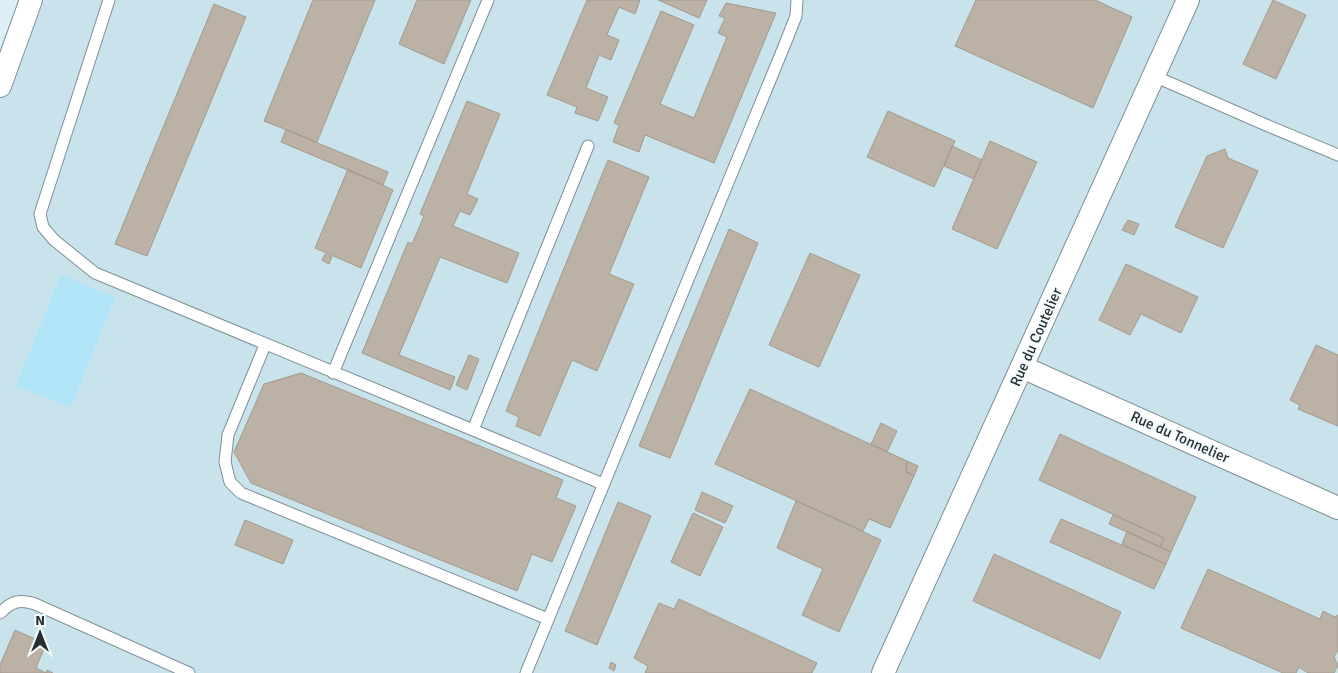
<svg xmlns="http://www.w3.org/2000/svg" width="1338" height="673" font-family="Signika,sans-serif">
<rect width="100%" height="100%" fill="#ddeff6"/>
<path fill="#c8e3ec" d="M19,0H1338V673H0V49Z"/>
<path fill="#b0e4f7" d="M61,275L115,297L71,407L16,386Z"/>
<path fill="#bbb1a4" stroke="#a49a8e" d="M313,0H375L317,142L264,121Z
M417,0H471L444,64L399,44Z
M587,0H640L635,14L619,7L607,35L619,40L611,60L599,55L586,88L608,97L598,121L575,113L577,107L547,95Z
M658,0H707L699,18Z
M976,0H1095L1132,17L1093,108L955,46Z
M1273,0L1306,15L1276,79L1243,64Z
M726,3L776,13L714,163L645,135L639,152L613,142L619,125L614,123L661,11L694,25L660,104L694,118L727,37L718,33L725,18L719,16Z
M214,4L246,17L147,256L115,244Z
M467,101L500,114L467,194L478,199L470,215L460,211L453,226L519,253L507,283L440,257L399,355L455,377L450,390L362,353L408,242L412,244L424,216L420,214Z
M888,111L955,141L934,187L867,157Z
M286,130L388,172L383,185L281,142Z
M990,141L1037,162L997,249L952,229Z
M952,146L982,160L974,179L944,166Z
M1225,149L1228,158L1258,171L1223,248L1175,227L1207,156Z
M608,160L649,177L609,274L634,284L597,371L572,360L540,436L516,426L519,417L506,411Z
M348,169L393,190L361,268L315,248Z
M1128,220L1139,224L1134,235L1122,230Z
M729,229L758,243L670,458L639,446Z
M810,253L860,275L819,367L769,345Z
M325,254L332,257L329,264L322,260Z
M1126,264L1198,297L1181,333L1141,314L1130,335L1099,320Z
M1316,345L1338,355V426L1298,409L1300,405L1290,400Z
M469,355L479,359L467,390L456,385Z
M301,373L563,480L556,498L576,506L552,562L532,554L517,591L251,483L234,452L264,384Z
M750,389L907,461L906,472L914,476L890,528L869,519L863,531L715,464Z
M881,423L897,431L887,452L871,444Z
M1060,434L1196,497L1171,552L1160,547L1164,538L1039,480Z
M907,461L918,466L914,476L906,472Z
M702,492L733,506L725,523L695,510Z
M796,501L881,540L839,632L802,615L823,569L777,548Z
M618,502L651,516L597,645L565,631Z
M693,513L723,527L700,576L671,562Z
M1113,515L1164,538L1160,547L1109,524Z
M1061,519L1166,564L1154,589L1050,542Z
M245,520L293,540L283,564L235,545Z
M1127,531L1171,552L1166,564L1122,544Z
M994,554L1121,612L1100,659L973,601Z
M1208,569L1320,619L1323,611L1335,617L1338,615V650L1334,657L1338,665L1334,673H1308L1299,667L1296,673H1283L1181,628Z
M679,599L817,663L812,673H645L648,666L634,658L659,603L674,609Z
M15,630L46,644L36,668L46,673L47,670L53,673H0V665Z
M611,662L616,665L614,671L609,668Z"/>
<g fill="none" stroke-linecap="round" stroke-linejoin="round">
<defs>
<path id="service" d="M109,0L40,214L43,227L54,240L95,273L603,484
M1154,76L1266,125L1338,155
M265,345L228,435L225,462L230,482L241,493L548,619
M333,373L488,0
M473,430L588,146
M0,613C12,601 19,599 35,604L189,673
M526,673L785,44L796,16L797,0"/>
<path id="minor" d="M0,86L31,0
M1022,367L1338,508
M883,673L1188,0"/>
</defs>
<use href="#service" stroke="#7f9096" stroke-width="13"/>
<use href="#minor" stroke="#7f9096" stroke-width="24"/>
<use href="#service" stroke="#fff" stroke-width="11"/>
<use href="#minor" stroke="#fff" stroke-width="22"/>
</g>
<g text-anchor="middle" stroke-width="4.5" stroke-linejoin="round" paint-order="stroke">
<g font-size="15" fill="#282f32" stroke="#f3fbfd">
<text transform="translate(1036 337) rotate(-66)" y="5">Rue du Coutelier</text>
<text transform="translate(1180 437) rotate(24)" y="5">Rue du Tonnelier</text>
</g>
</g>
<g transform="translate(40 633)" stroke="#f3fbfd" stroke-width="4" paint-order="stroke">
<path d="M0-4L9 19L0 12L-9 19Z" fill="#282f32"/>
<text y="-8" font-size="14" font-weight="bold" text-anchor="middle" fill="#282f32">N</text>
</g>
</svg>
